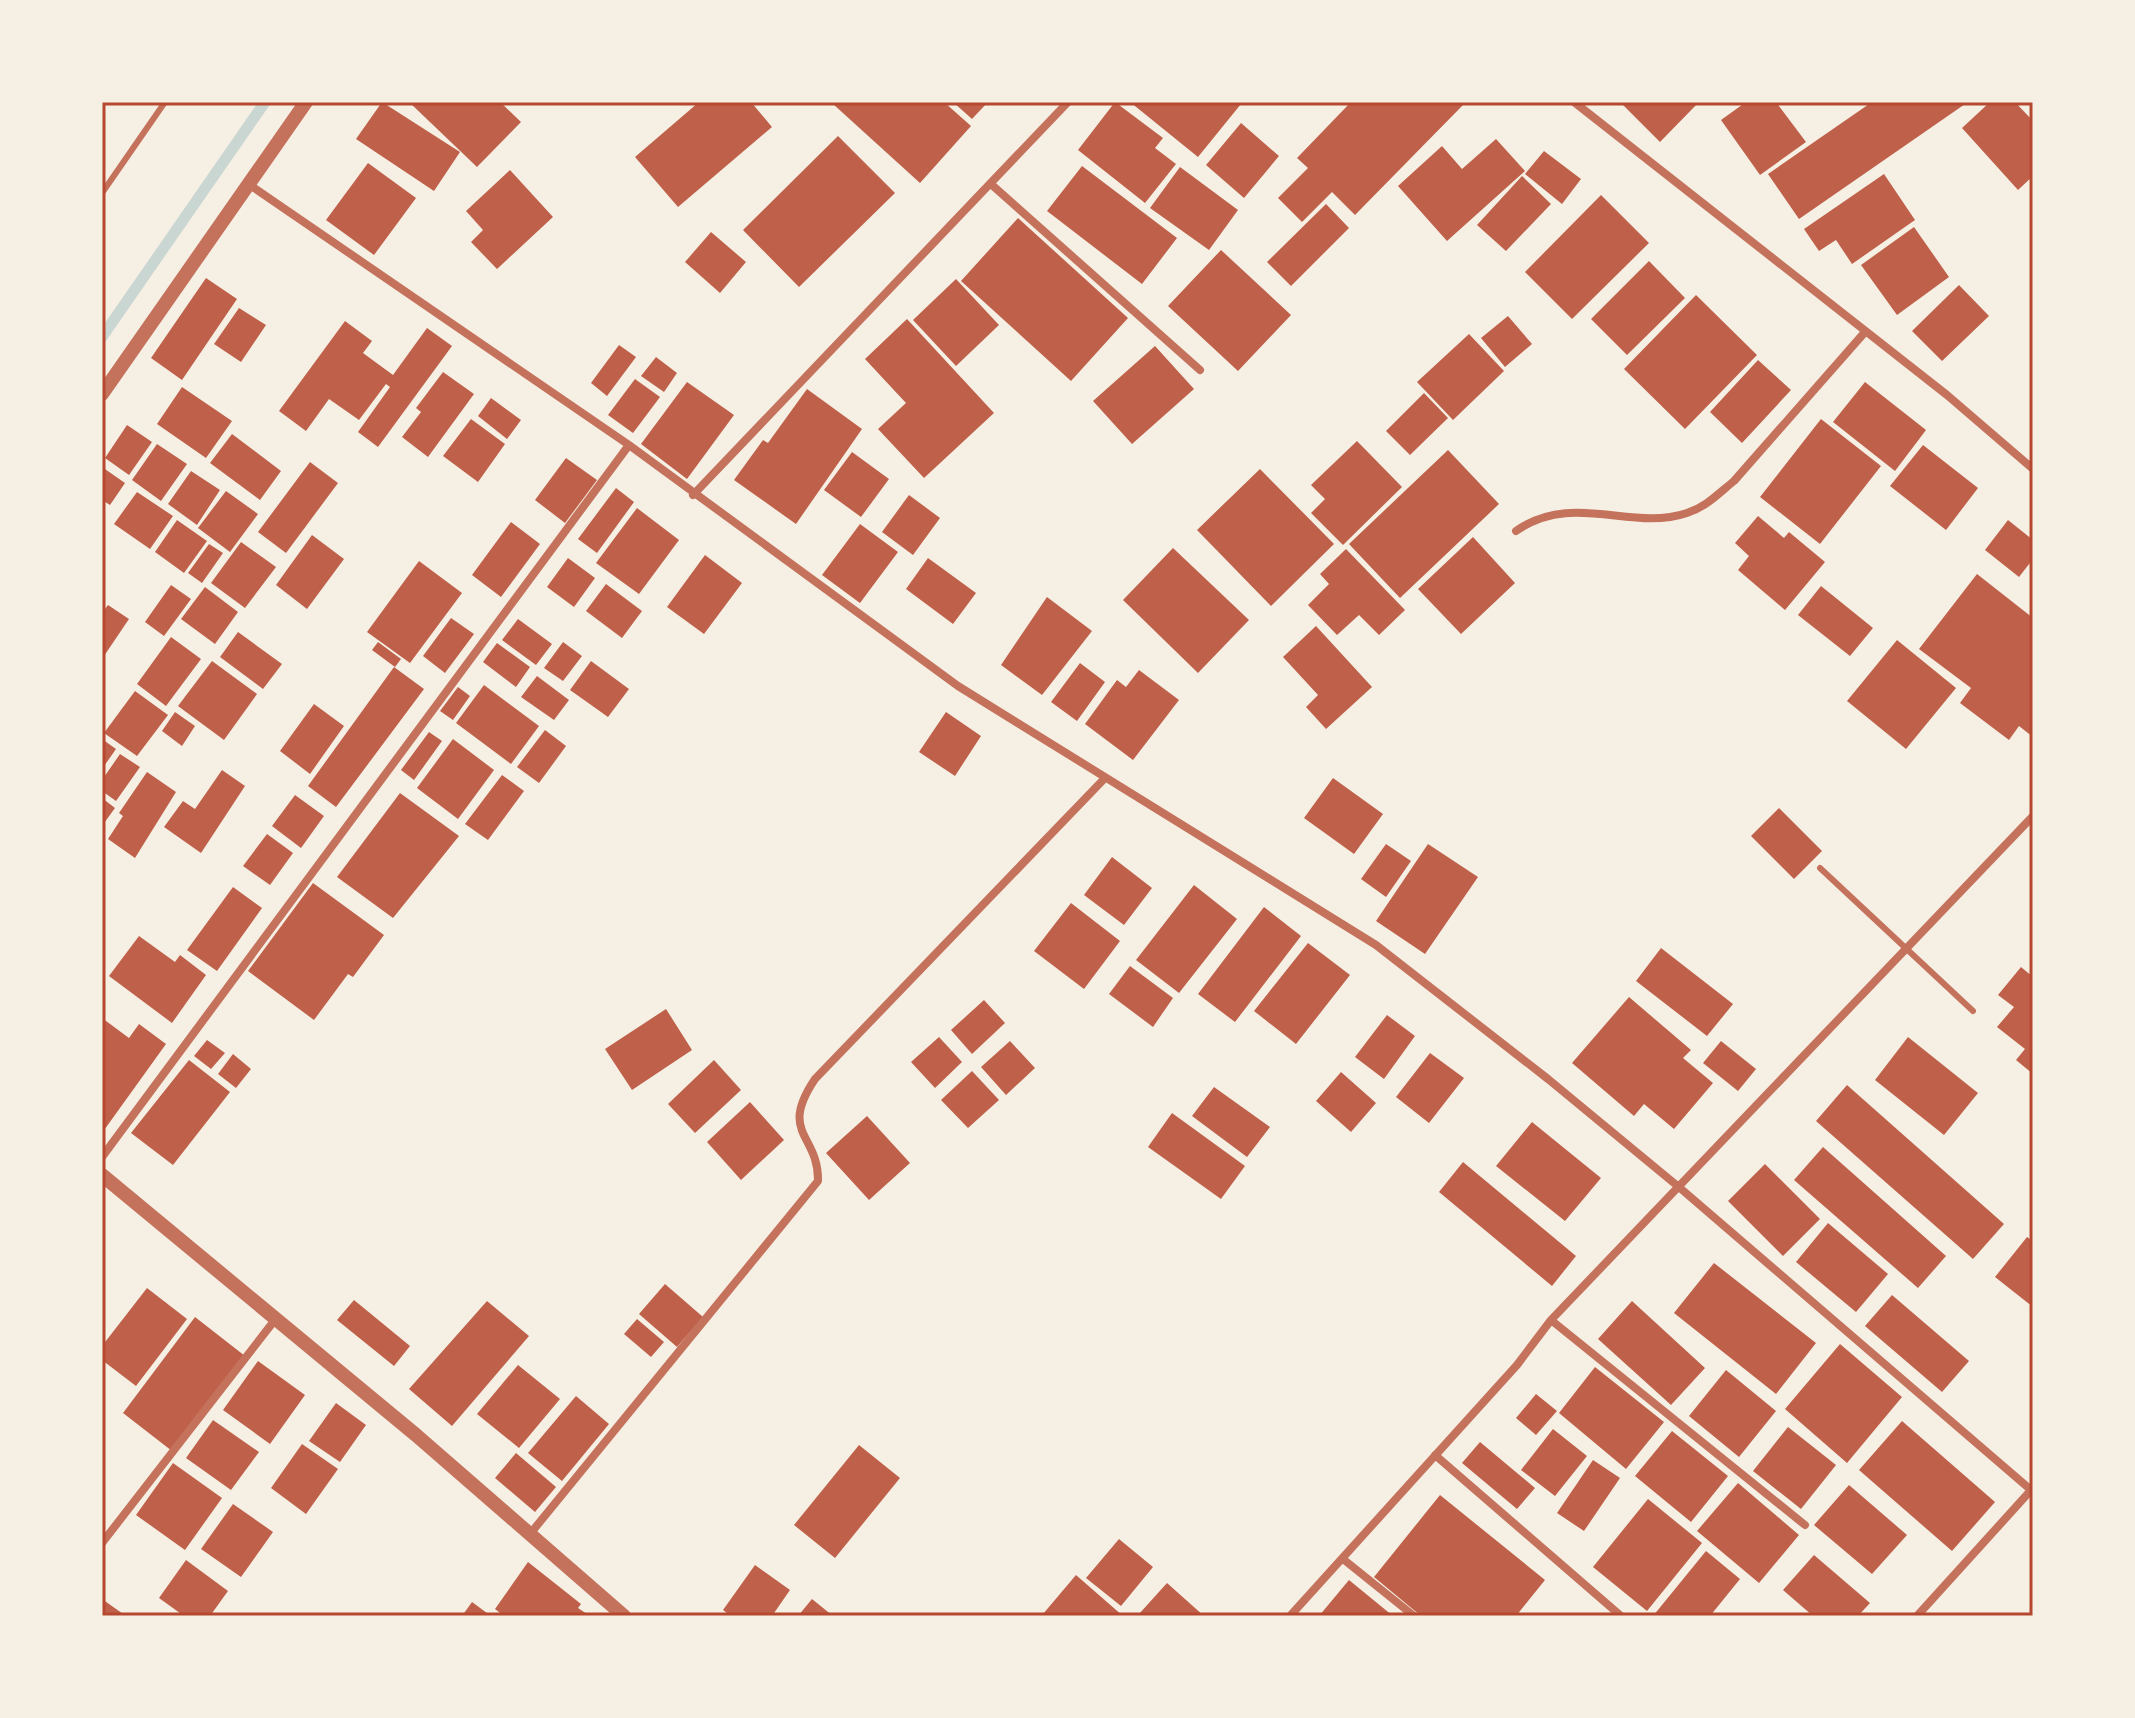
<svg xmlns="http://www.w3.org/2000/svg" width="2135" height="1718" font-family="'Source Sans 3',sans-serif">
<rect width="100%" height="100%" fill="#f6efe4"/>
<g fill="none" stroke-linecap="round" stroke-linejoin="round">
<path stroke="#c9d6d2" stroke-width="11" d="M102,337L265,102"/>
</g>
<path fill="#bf614a" d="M382,102L460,152L434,191L356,139Z
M409,102H500L521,122L477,167Z
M699,102H751L772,127L678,207L635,157Z
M835,102H944L971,126L920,183L833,104Z
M953,102H988L972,119Z
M1115,102L1163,138L1155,148L1176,164L1145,203L1078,150Z
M1130,102H1238L1241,104L1198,157Z
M1351,102H1460L1463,105L1355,215L1332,192L1302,222L1278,198L1308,168L1297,158Z
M1620,102H1699L1660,142Z
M1746,102H1776L1806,142L1760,175L1721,120Z
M1872,102H1968L1799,219L1768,174Z
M1990,102H2015L2033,121V176L2018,190L1962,128Z
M1241,123L1279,156L1244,198L1206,165Z
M838,136L895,193L799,287L743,230Z
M1496,139L1525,171L1447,241L1398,186L1442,146L1462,169Z
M1544,151L1581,179L1562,204L1525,174Z
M368,163L416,198L374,255L326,220Z
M1082,166L1177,238L1142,284L1047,211Z
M1180,167L1238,210L1209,250L1150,208Z
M510,170L553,217L497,269L471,242L483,230L466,211Z
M1884,174L1915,220L1852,264L1836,240L1819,251L1804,229Z
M1522,176L1551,204L1506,251L1477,225Z
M1601,195L1649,243L1572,319L1525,272Z
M1326,204L1349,228L1291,286L1267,262Z
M1018,218L1128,318L1071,381L961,281Z
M1914,227L1949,277L1897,315L1861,265Z
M711,232L746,262L720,293L685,262Z
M1221,250L1291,315L1238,371L1168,306Z
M1649,261L1685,298L1627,355L1591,319Z
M206,278L237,299L182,380L151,358Z
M956,279L999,325L956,366L913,320Z
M1959,285L1989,316L1942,361L1912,331Z
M1696,295L1757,355L1685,429L1624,369Z
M239,308L266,325L241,362L214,344Z
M1508,316L1532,344L1505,367L1481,338Z
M907,319L994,413L924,478L878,429L906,403L865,359Z
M345,321L372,341L363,353L393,375L427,328L452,346L378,447L358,432L390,387L386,384L359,420L329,399L306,431L279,411Z
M1469,334L1504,371L1453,420L1417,382Z
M619,345L636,357L607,396L591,383Z
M1155,346L1194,389L1132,444L1093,401Z
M656,357L677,373L664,392L641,376Z
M1758,360L1791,390L1742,443L1710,412Z
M443,372L474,394L428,457L402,437L421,412L416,408Z
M635,379L660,397L633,433L608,415Z
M687,382L734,415L687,479L641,444Z
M1865,382L1926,430L1895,471L1833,422Z
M182,387L232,421L206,458L157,424Z
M807,389L862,429L796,524L734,480L763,440L768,443Z
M1424,393L1448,418L1410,455L1386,431Z
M491,398L521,420L507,439L478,416Z
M471,419L505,444L478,482L443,456Z
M1821,419L1881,466L1820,544L1760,497Z
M127,425L152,442L129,475L105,458Z
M232,434L281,471L260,500L210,463Z
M1357,441L1402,487L1343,545L1311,513L1325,499L1311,485Z
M157,444L187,464L161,501L132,480Z
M1923,445L1978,488L1946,530L1890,486Z
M1448,450L1499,504L1400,598L1349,544Z
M852,452L889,479L861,517L824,490Z
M566,458L597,480L565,523L535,500Z
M310,462L338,483L286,553L258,532Z
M102,467L125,483L110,505L102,500Z
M1260,469L1334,544L1271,606L1197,530Z
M191,471L220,490L197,525L168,504Z
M616,488L634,502L597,553L578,539Z
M226,491L258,514L230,552L198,528Z
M137,492L173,516L150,549L114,524Z
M909,495L940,518L913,555L882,532Z
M637,508L679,540L639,594L596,563Z
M1758,516L1784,538L1789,532L1825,562L1785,610L1738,570L1749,556L1735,543Z
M177,520L207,541L184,573L155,552Z
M2008,520L2033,540V559L2019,577L1985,550Z
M511,522L540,544L501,597L472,575Z
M860,524L898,552L860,603L822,575Z
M312,535L344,559L307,609L276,585Z
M1473,537L1515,583L1461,634L1418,589Z
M241,542L276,567L245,608L211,583Z
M209,544L223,553L202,583L188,573Z
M1173,548L1249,620L1198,673L1123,600Z
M1346,549L1405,610L1379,635L1359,615L1337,635L1308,605L1329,584L1320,574Z
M705,555L742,583L704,634L667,607Z
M568,558L595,578L574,607L547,587Z
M928,558L976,593L953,624L906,589Z
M419,561L462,593L410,663L367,632Z
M1977,574L2033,618V737L2019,726L2009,740L1960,703L1971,688L1919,649Z
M606,584L642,611L622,638L586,611Z
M171,585L191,599L164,636L145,622Z
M1821,586L1873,628L1850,656L1798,615Z
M205,587L238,612L215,644L181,619Z
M1047,597L1092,631L1042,695L1001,665Z
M108,605L129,619L104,656L102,613Z
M451,618L474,634L445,673L423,656Z
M518,619L552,644L536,665L502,640Z
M1316,626L1372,687L1326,729L1306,707L1318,695L1283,657Z
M238,632L282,664L263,689L220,657Z
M171,637L201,659L166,706L137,684Z
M1897,640L1956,688L1906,749L1847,701Z
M378,642L401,659L395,667L372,650Z
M563,642L582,656L563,681L544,668Z
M497,643L530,667L516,687L483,662Z
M212,661L257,694L224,740L178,706Z
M591,661L629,689L608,717L570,690Z
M1080,663L1105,682L1077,721L1051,702Z
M394,667L424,689L336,807L308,786Z
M1139,670L1179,700L1133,760L1085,724L1117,680L1126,687Z
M537,676L569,700L554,720L521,697Z
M484,685L539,726L511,764L456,723Z
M458,687L470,696L453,720L440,711Z
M135,691L168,715L137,756L104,733Z
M314,704L344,726L310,774L280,751Z
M175,712L195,726L182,746L162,731Z
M946,712L981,736L955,776L919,752Z
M545,730L566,746L539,783L517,767Z
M429,732L442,741L414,780L401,770Z
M102,739L116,749L102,769Z
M453,739L494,770L458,819L417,788Z
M120,754L140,767L116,801L102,791V780Z
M222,770L245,786L201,853L164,827L183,801L195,809Z
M147,772L176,792L135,858L108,839L123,816L119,813Z
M502,775L524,791L488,840L465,824Z
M1333,778L1383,814L1354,854L1304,818Z
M400,793L459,836L393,918L337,877Z
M295,795L324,816L301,848L272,826Z
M102,798L115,808L102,826Z
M1779,808L1822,851L1794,879L1751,836Z
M267,834L293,853L270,885L243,866Z
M1386,844L1411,861L1386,897L1361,879Z
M1428,844L1478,877L1425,954L1376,921Z
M1112,857L1152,888L1124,925L1084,895Z
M313,883L384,935L353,977L348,974L314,1020L248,971Z
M1194,885L1237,919L1179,993L1136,960Z
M233,887L262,908L217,971L187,950Z
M1071,903L1120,941L1084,989L1034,951Z
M1264,907L1301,936L1235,1022L1198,994Z
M139,936L175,962L180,955L206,975L172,1023L109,976Z
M1308,943L1350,975L1296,1044L1254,1011Z
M1661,948L1733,1004L1707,1036L1636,981Z
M1130,966L1173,998L1153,1027L1109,994Z
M2021,967L2033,977V1074L2016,1060L2025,1049L1997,1027L2014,1007L1998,995Z
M1629,997L1691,1050L1683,1058L1713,1083L1674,1129L1644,1104L1634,1116L1572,1063Z
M984,1000L1005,1023L972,1054L951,1030Z
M666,1009L692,1050L632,1090L605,1049Z
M1387,1015L1415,1036L1384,1079L1355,1057Z
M102,1018L129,1038L139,1024L166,1044L102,1133Z
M939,1037L962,1062L935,1088L911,1062Z
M1908,1037L1978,1093L1944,1135L1875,1080Z
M207,1040L225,1053L211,1069L194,1056Z
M1010,1041L1035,1068L1006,1095L981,1067Z
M1721,1041L1756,1069L1738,1091L1703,1063Z
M1430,1053L1464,1078L1429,1123L1396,1097Z
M233,1054L251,1069L236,1088L218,1074Z
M189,1060L230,1092L173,1165L131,1133Z
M714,1060L741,1090L695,1133L668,1104Z
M972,1071L999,1100L968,1128L941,1100Z
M1341,1072L1376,1103L1351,1132L1316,1101Z
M1847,1085L2004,1224L1973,1259L1816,1121Z
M1214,1087L1270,1127L1247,1157L1192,1116Z
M750,1102L784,1140L741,1180L707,1142Z
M1172,1113L1245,1166L1221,1199L1148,1147Z
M867,1116L910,1163L869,1200L826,1153Z
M1532,1122L1601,1178L1565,1221L1496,1166Z
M1823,1147L1946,1256L1918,1288L1794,1180Z
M1463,1162L1576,1256L1552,1286L1439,1192Z
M1765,1164L1820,1219L1783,1256L1728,1201Z
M1828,1223L1888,1274L1856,1312L1796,1262Z
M2027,1237L2033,1241V1307L1995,1277Z
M1714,1263L1816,1343L1776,1394L1674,1313Z
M665,1284L703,1317L677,1347L639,1314Z
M147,1288L187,1319L136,1386L102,1360V1346Z
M1892,1295L1969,1361L1942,1392L1865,1326Z
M354,1300L410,1346L394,1366L337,1320Z
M487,1301L529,1336L452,1426L409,1389Z
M1632,1301L1705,1368L1671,1405L1598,1339Z
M195,1317L245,1356L172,1451L123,1413Z
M637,1319L664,1342L651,1357L624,1334Z
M1840,1344L1902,1397L1847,1463L1785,1409Z
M258,1361L305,1395L270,1444L223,1410Z
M518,1365L560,1399L519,1448L477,1414Z
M1595,1367L1664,1422L1626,1469L1559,1413Z
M1726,1370L1776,1411L1739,1457L1689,1416Z
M1536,1394L1557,1411L1536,1435L1516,1418Z
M576,1396L609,1424L562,1481L528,1453Z
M336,1403L366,1425L340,1462L309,1441Z
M213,1420L259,1452L231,1490L186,1458Z
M1902,1421L1995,1502L1952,1551L1859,1470Z
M1788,1427L1836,1465L1801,1509L1753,1471Z
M1553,1429L1587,1456L1555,1496L1521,1470Z
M1672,1431L1728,1476L1691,1522L1635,1476Z
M1480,1442L1535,1488L1517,1509L1462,1463Z
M302,1444L338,1469L306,1514L271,1488Z
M859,1445L900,1478L835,1558L794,1525Z
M516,1453L556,1487L535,1512L495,1478Z
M1593,1460L1620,1478L1584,1531L1557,1513Z
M173,1463L222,1498L185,1550L136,1515Z
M1738,1483L1799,1535L1759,1583L1697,1531Z
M1849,1485L1907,1535L1872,1574L1814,1525Z
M1440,1495L1545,1580L1516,1616H1421L1374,1577Z
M1648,1499L1702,1543L1647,1611L1593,1567Z
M233,1504L273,1532L241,1577L201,1549Z
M1119,1539L1153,1567L1121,1606L1086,1578Z
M1706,1551L1740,1579L1710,1616H1653Z
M1814,1555L1870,1603L1858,1616H1813L1783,1590Z
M186,1560L228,1591L210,1616H184L159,1598Z
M528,1562L581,1604L578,1608L590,1616H504L495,1609Z
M755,1565L790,1590L772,1616H731L723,1610Z
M1076,1575L1123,1616L1043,1614Z
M1349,1580L1393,1616H1319Z
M1167,1583L1204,1616H1142L1139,1614Z
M102,1599L126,1616H102Z
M812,1599L833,1616H798Z
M472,1602L491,1616H462Z"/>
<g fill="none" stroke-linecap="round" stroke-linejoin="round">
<path stroke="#c5725c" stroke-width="6" d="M102,193L165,102
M1820,868L1973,1011"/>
<path stroke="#c5725c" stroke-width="8" d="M1574,102L1947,395L2033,469
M247,183L629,445L958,686L1376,945L1548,1079L1680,1188L2031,1490
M992,185L1200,370
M693,495L1068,102
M1516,531C1573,491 1631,532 1687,513C1706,507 1719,493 1734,481L1865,332
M102,1157L629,445
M1551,1320L1805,1525
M1435,1455L1621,1616
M530,1534L818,1181C819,1134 778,1134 815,1079L1105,778
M102,1543L274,1321
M1343,1559L1414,1616
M1290,1616L1517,1365L1551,1320L2033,816
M1917,1616L2033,1488"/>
<path stroke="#c5725c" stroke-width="14" d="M102,394L306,102
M102,1175L416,1435L624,1616"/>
</g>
<rect width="2135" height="1718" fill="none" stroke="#f6efe4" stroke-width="208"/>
<rect x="104" y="104" width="1927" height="1510" fill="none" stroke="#b5482f" stroke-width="3"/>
</svg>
